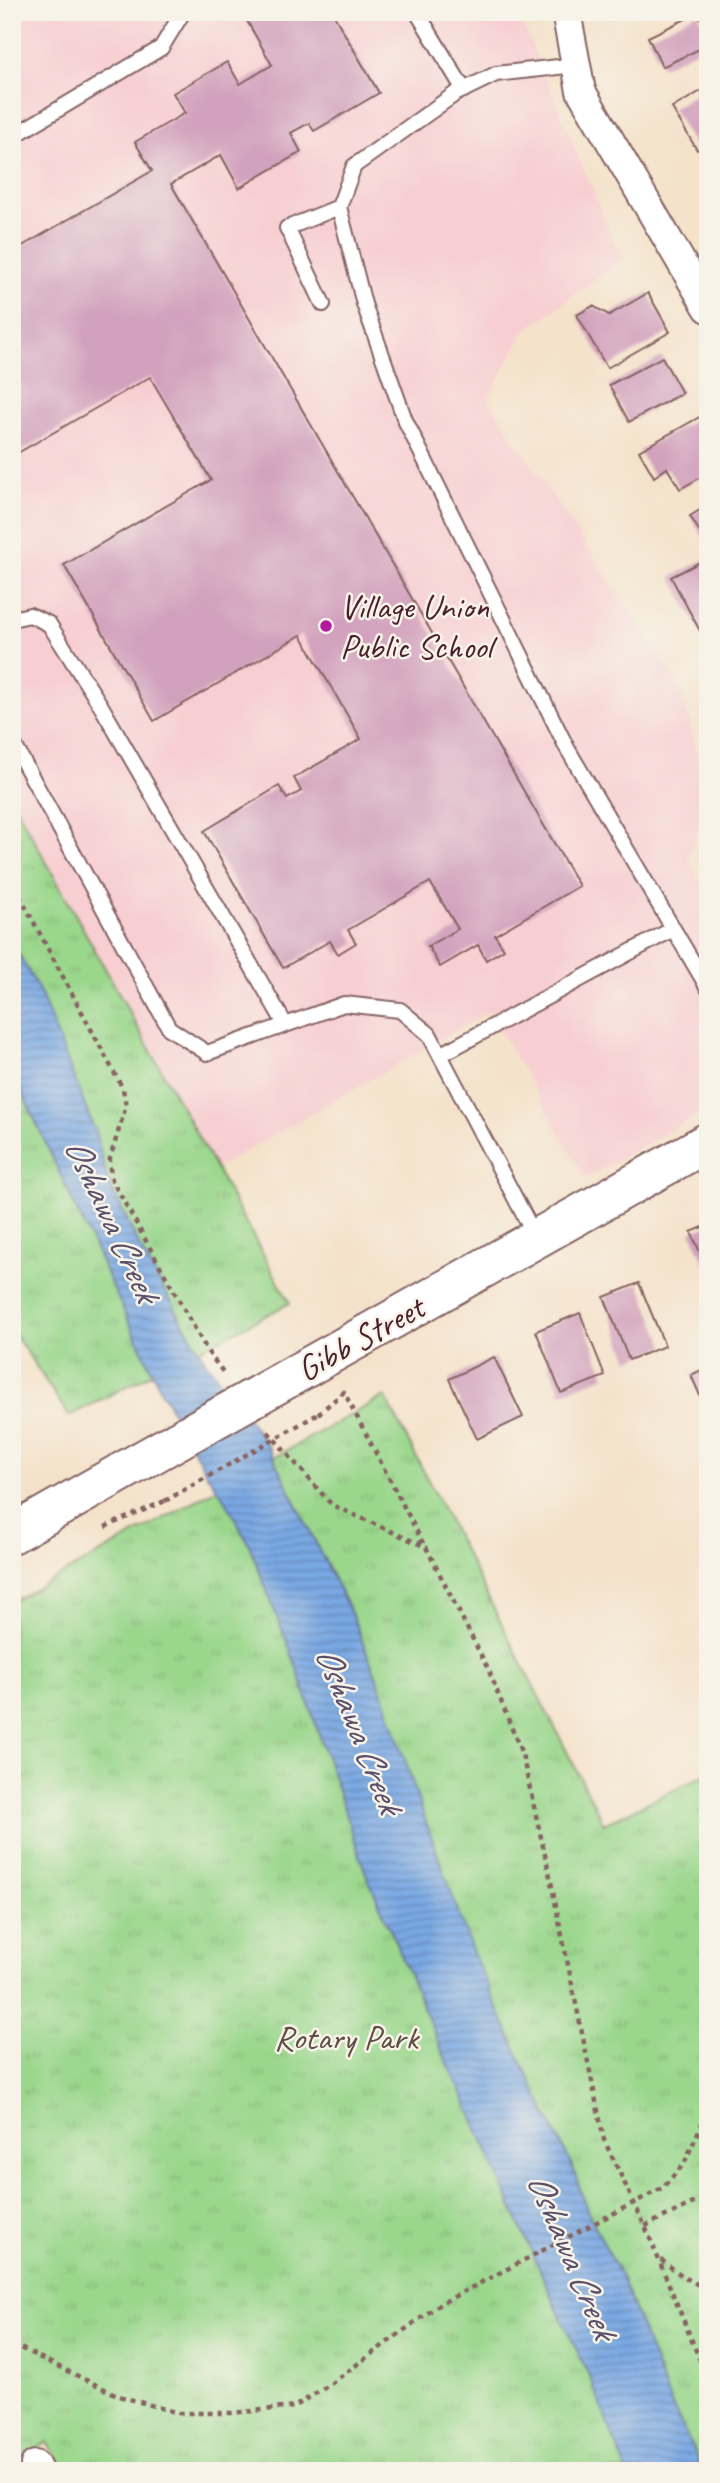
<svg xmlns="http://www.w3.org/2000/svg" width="720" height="2483" font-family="Caveat,sans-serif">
<defs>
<pattern id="park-tufts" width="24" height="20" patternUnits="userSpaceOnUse" patternTransform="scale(1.75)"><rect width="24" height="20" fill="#9ad78c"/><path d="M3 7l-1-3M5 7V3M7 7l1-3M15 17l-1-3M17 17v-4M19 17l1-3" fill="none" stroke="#86b879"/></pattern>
<pattern id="water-rules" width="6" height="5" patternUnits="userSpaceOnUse" patternTransform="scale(1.75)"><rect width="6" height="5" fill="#79a8e3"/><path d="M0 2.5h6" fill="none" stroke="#6588b8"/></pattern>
</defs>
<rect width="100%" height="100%" fill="#f7f3e8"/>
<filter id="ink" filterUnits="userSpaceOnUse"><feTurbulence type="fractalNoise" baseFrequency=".0143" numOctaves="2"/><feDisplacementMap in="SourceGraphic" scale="14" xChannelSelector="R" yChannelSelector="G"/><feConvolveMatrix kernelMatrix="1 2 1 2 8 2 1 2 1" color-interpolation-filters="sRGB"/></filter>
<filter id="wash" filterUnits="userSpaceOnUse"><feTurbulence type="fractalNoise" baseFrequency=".00686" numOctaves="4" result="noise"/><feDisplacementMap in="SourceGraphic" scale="28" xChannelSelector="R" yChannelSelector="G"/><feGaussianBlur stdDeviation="1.57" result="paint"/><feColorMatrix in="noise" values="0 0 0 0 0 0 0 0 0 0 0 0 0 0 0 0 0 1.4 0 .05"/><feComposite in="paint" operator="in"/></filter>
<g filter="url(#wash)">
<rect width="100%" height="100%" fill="#f4e2ca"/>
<path fill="#f7cfd2" d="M12,12H518L622,260L525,331L488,399L681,687L708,795L688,861L708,893V1109L586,1178L489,1012L216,1168L12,801Z"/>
<path fill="url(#park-tufts)" stroke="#727b5c" stroke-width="2" d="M12,800L290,1303L69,1416L12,1330Z
M385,1396L604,1824L708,1773V2471H65L47,2442L12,2462V1602Z"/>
<path fill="url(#water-rules)" stroke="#626487" stroke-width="2" d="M12,942L40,992L95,1131L108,1181L142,1251L206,1362L266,1443L351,1613L380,1685L419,1802L473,1953L524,2067L573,2168L587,2210L621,2277L670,2401L703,2471H627L590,2378L556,2307L467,2104L442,2051L365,1871L294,1660L249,1545L226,1501L208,1476L161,1391L12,1071Z"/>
<g id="blocks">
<path fill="#d2a1bd" d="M242,12H332L379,93L314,131L309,123L291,133L301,152L239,188L221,155L171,184L579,886L495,935L504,949L486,960L478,945L440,967L428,946L458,929L430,882L348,930L356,943L338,954L330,941L283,968L204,831L279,786L287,799L301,791L294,778L361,739L301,635L154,721L64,565L211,480L150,377L16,454L12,448V252L152,171L135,142L185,113L173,93L227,62L240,84L272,65Z
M698,13L708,34V45L662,67L648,37Z
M708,87V144L697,150L672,108Z
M648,293L670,332L607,368L577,315L593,306L609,315Z
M662,357L682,393L629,422L609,385Z
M705,414L708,419V473L680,489L667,468L654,477L639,451Z
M708,505V541L706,542L690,516Z
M708,558V627L700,631L671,577Z
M708,1225V1270L691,1232Z
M639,1283L665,1346L629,1360L604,1297Z
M580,1313L605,1376L561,1393L536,1331Z
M494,1357L523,1417L477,1439L449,1379Z
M708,1367V1414L691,1375Z"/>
</g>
</g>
<g filter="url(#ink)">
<use href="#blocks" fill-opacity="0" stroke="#866363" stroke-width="2"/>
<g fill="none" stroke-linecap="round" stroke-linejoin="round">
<defs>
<path id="lane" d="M417,12L464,90
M576,65L496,74L455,94L354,166L339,207L364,304L405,420L567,748L708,988
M12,137L161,48L183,12
M323,304L287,228L339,207
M12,619L30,615L49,624L101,706L285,1024
M12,741L169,1028L207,1053L344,1004L400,1010L429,1034L536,1238
M440,1055L673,929"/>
<path id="street" d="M566,12L581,91L708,308
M35,2465L38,2471"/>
<path id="secondary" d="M299,1372L708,1142
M12,1534L141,1461"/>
</defs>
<use href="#lane" stroke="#866363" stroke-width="18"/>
<use href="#street" stroke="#866363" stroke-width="32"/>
<use href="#secondary" stroke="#866363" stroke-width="42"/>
<path stroke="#866363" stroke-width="4.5" stroke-dasharray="5 5" stroke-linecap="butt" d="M12,877L16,889L123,1089L126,1106L109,1162L112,1180L208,1352L223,1372
M318,1414L344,1392L425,1547
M268,1432L332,1505L426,1547L489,1671L522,1754L550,1877L604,2140L645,2226L708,2380
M105,1527L165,1501
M645,2226L708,2196
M661,2260L684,2277L708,2290
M12,2344L119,2396L178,2413H231L294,2407L329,2385L440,2304L662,2188L684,2164L708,2110"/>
<use href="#lane" stroke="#fff" stroke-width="14"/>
<use href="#street" stroke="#fff" stroke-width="28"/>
<use href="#secondary" stroke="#fff" stroke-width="38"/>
<defs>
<path id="secondary-bridge" d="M141,1461L299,1372"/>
</defs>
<use href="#secondary-bridge" stroke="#866363" stroke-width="42" stroke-linecap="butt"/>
<path stroke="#866363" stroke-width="4.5" stroke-dasharray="5 5" stroke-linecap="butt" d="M165,1501L318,1414"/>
<use href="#secondary-bridge" stroke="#fff" stroke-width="38"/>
</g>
</g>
<circle fill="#b5179e" stroke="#f7f3e8" stroke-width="2.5" cx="326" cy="626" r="7"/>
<g text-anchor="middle" stroke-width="5" stroke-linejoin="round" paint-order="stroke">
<g font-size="35" fill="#4a1f2b" stroke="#f7f3e8" text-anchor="start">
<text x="340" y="618">Village Union<tspan x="340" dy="40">Public School</tspan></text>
</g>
<g font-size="35" fill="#4a1f2b" stroke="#f7f3e8">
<text transform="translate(360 1338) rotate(-29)" y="12">Gibb Street</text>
</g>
<g font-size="35" fill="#5e4d43" stroke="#f7f3e8">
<text x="346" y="2049">Rotary Park</text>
</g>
<g font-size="37" font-style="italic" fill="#5a4f6b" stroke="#f7f3e8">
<text transform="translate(113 1219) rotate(65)" y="13">Oshawa Creek</text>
<text transform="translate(360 1729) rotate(68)" y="13">Oshawa Creek</text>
<text transform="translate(573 2255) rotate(67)" y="13">Oshawa Creek</text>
</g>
</g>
<rect width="720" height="2483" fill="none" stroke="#f7f3e8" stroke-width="42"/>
</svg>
